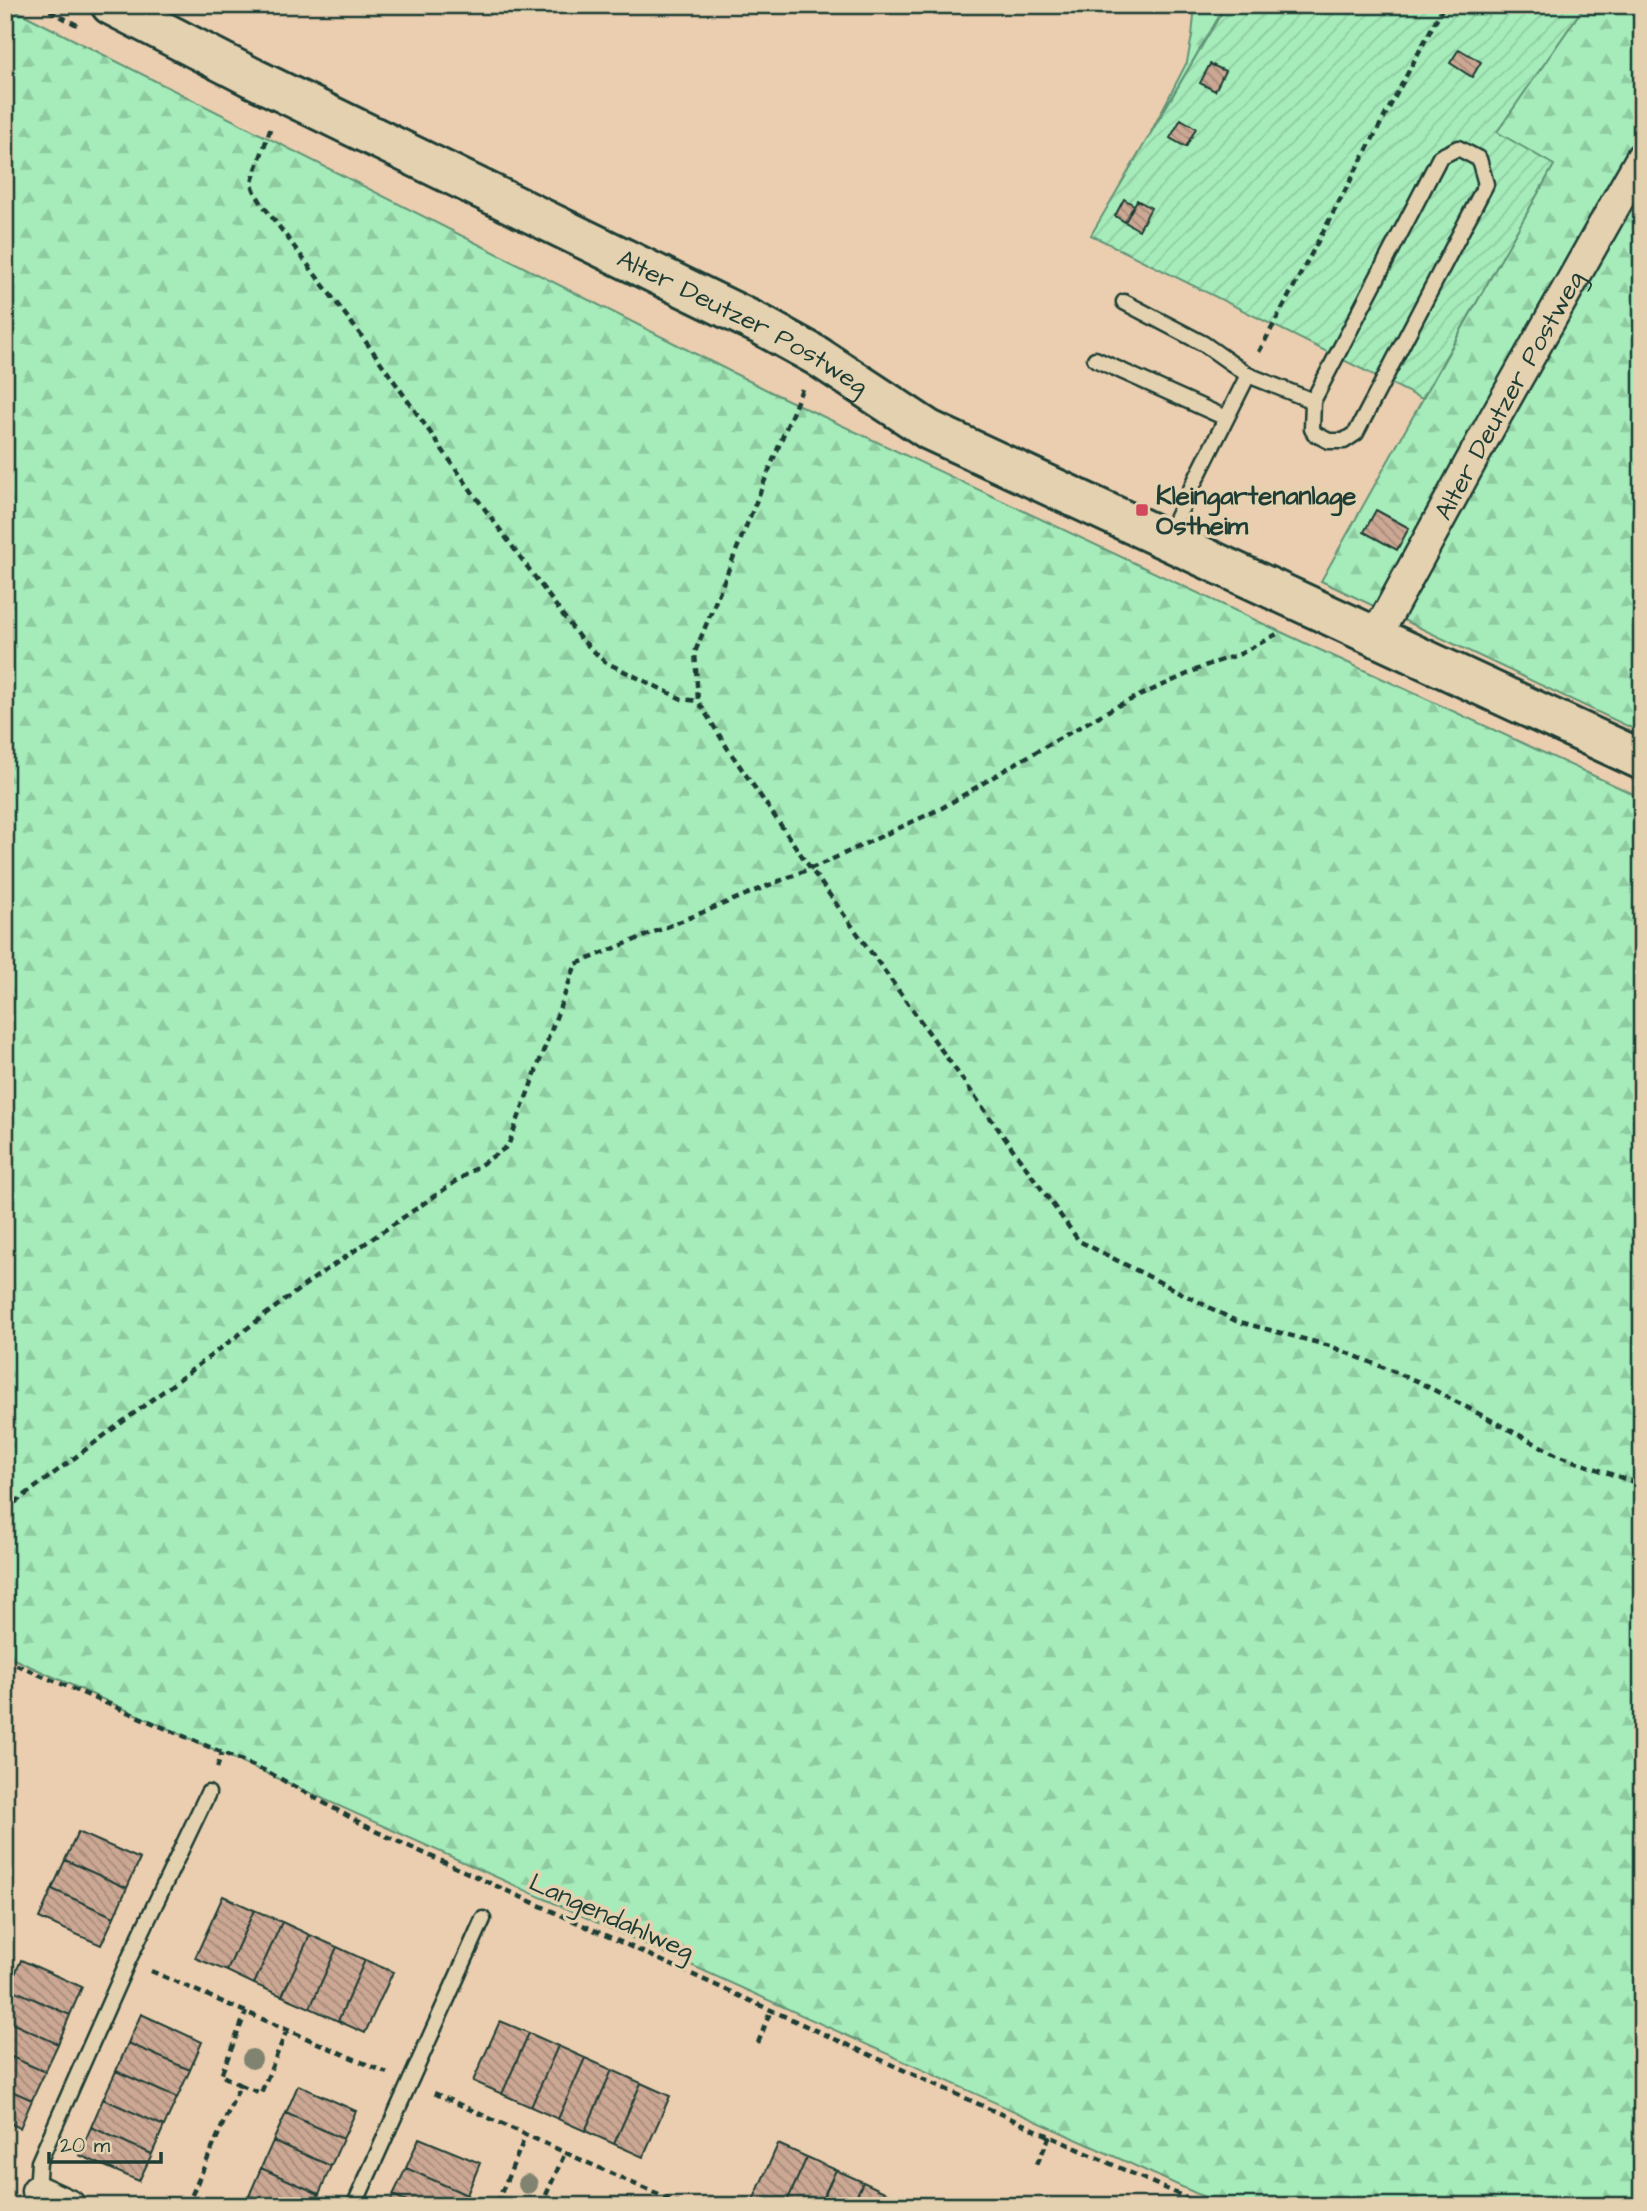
<svg xmlns="http://www.w3.org/2000/svg" width="1647" height="2211" font-family="'Architects Daughter',sans-serif">
<defs>
<pattern id="forest-firs" width="22" height="20" patternUnits="userSpaceOnUse" patternTransform="scale(1.75)"><rect width="22" height="20" fill="#a5ecba"/><path d="M5 1l3.5 6h-7zM16 11l3.5 6h-7z" fill="#8ecba0"/></pattern>
<pattern id="garden-furrows" width="10" height="10" patternUnits="userSpaceOnUse" patternTransform="scale(1.75)"><rect width="10" height="10" fill="#a5ecba"/><path d="M-1 1l2-2M0 10L10 0M9 11l2-2" fill="none" stroke="#8ecba0"/></pattern>
<pattern id="building-back-hatch" width="6" height="6" patternUnits="userSpaceOnUse" patternTransform="scale(1.75)"><rect width="6" height="6" fill="#cca894"/><path d="M-1 5l2 2M0 0l6 6M5-1l2 2" fill="none" stroke="#a58a7a"/></pattern>
</defs>
<rect width="100%" height="100%" fill="#ebceaf"/>
<filter id="ink" filterUnits="userSpaceOnUse"><feTurbulence type="fractalNoise" baseFrequency=".0143" numOctaves="2"/><feDisplacementMap in="SourceGraphic" scale="14" xChannelSelector="R" yChannelSelector="G"/><feConvolveMatrix kernelMatrix="1 2 1 2 8 2 1 2 1" color-interpolation-filters="sRGB"/></filter>
<g filter="url(#ink)">
<path fill="url(#forest-firs)" stroke="#629477" stroke-width="2" d="M5,5L771,392L1281,632L1642,798V2206H1224L5,1655Z
M1195,5H1226L1151,132L1187,62L1192,36Z
M1585,5H1642V733L1321,581L1553,166L1496,133Z"/>
<path fill="url(#garden-furrows)" stroke="#629477" stroke-width="2" d="M1226,5H1585L1497,132L1554,165L1422,399L1091,235Z"/>
<path fill="url(#building-back-hatch)" stroke="#1f3d34" stroke-width="2" d="M1459,49L1481,62L1472,77L1450,63Z
M1210,64L1225,71L1215,91L1200,83Z
M1181,119L1196,128L1186,147L1170,138Z
M1124,199L1134,205L1125,222L1115,216Z
M1137,200L1151,208L1139,230L1125,222Z
M1376,510L1409,528L1397,550L1364,532Z
M78,1832L140,1859L127,1888L65,1860Z
M65,1860L127,1888L114,1917L52,1889Z
M52,1889L114,1917L101,1945L39,1918Z
M223,1896L254,1910L227,1971L195,1958Z
M254,1910L282,1922L254,1984L227,1971Z
M282,1922L310,1935L282,1996L254,1984Z
M310,1935L337,1947L310,2008L282,1996Z
M337,1947L365,1960L338,2021L310,2008Z
M21,1960L82,1987L70,2015L9,1988Z
M365,1960L393,1972L365,2033L338,2021Z
M9,1988L70,2015L58,2044L5,2020V1996Z
M141,2014L202,2042L190,2070L128,2043Z
M5,2020L58,2044L45,2072L5,2054Z
M500,2021L529,2033L502,2094L473,2081Z
M529,2033L558,2046L531,2107L502,2094Z
M128,2043L190,2070L177,2098L116,2071Z
M558,2046L585,2058L558,2119L531,2107Z
M5,2054L45,2072L32,2100L5,2088Z
M585,2058L612,2070L585,2131L558,2119Z
M612,2070L641,2083L614,2144L585,2131Z
M116,2071L177,2098L164,2126L103,2099Z
M641,2083L670,2096L643,2157L614,2144Z
M298,2085L356,2111L343,2139L286,2113Z
M5,2088L32,2100L20,2128L5,2121Z
M103,2099L164,2126L152,2154L91,2127Z
M286,2113L343,2139L331,2166L273,2141Z
M91,2127L152,2154L139,2181L79,2155Z
M419,2138L480,2163L467,2195L406,2168Z
M273,2141L331,2166L319,2194L261,2168Z
M778,2144L807,2157L785,2206H753L751,2205Z
M807,2157L836,2170L819,2206H785Z
M261,2168L319,2194L313,2206H272L249,2196Z
M406,2168L467,2195L463,2206H418L393,2195Z
M836,2170L863,2182L852,2206H819Z
M863,2182L889,2194L884,2206H852Z
M889,2194L916,2206H884Z
M393,2195L418,2206H389Z
M249,2196L272,2206H244Z"/>
<g fill="none" stroke-linecap="round" stroke-linejoin="round">
<defs>
<path id="lane" d="M1124,302L1204,344L1248,375L1313,401L1440,157L1458,148L1479,159L1486,184L1356,433L1344,441H1329L1315,434L1312,429L1313,401
M1095,359L1226,418
M1166,539L1248,375
M37,2191L39,2162L128,1961L208,1793
M354,2206L483,1919"/>
<g id="street">
<path id="s1" d="M1376,636L1493,421L1642,157"/>
<path d="M37,2191L70,2206"/>
</g>
<g id="secondary">
<path id="s2" d="M111,5L253,78L761,325L817,356L929,430L1642,760"/>
</g>
</defs>
<use href="#lane" stroke="#1f3d34" stroke-width="19"/>
<use href="#street" stroke="#1f3d34" stroke-width="35"/>
<use href="#secondary" stroke="#1f3d34" stroke-width="44"/>
<path stroke="#1f3d34" stroke-width="4.5" stroke-dasharray="7 5" stroke-linecap="butt" d="M39,5L79,26
M270,129C268,137 252,179 252,183C253,190 258,197 262,204L372,350L473,493L579,637L605,662L682,699L698,701
M1259,352L1444,5
M802,389L695,652L698,701L728,749L811,869L1079,1241L1236,1321L1330,1346L1417,1381L1557,1455L1642,1485
M5,1510L313,1279L508,1146L576,964L826,862L942,808L1018,762L1115,707L1207,665L1240,654L1277,634
M5,1660L268,1772L375,1831L1204,2206
M217,1768L222,1753
M151,1971L387,2073
M758,2043L771,2010
M240,2085L221,2075L246,2012
M434,2093L683,2206
M1037,2164L1050,2136
M187,2206L240,2085L261,2093L287,2030
M515,2206L499,2198L526,2135
M541,2206L565,2153"/>
<use href="#lane" stroke="#e3d1af" stroke-width="14"/>
<use href="#street" stroke="#e3d1af" stroke-width="30"/>
<use href="#secondary" stroke="#e3d1af" stroke-width="38"/>
</g>
<g fill="#7f836f">
<circle cx="252" cy="2059" r="10"/>
<circle cx="528" cy="2184" r="10"/>
</g>
</g>
<rect fill="#d1495b" stroke="#e3d1af" stroke-width="2.5" x="1135" y="503" width="14" height="14" rx="3.5"/>
<g text-anchor="middle" stroke-width="7" stroke-linejoin="round" paint-order="stroke">
<g font-size="26" fill="#1f3d34" stroke="#e3d1af">
<text dy="9" stroke="none"><textPath href="#s2" startOffset="707">Alter Deutzer Postweg</textPath></text>
<text dy="9" stroke="none"><textPath href="#s1" startOffset="275">Alter Deutzer Postweg</textPath></text>
<text transform="translate(612 1916) rotate(24)" y="9">Langendahlweg</text>
</g>
<g font-size="26" font-weight="bold" fill="#1f3d34" stroke="#e3d1af" text-anchor="start">
<text x="1156" y="504">Kleingartenanlage<tspan x="1156" dy="30">Ostheim</tspan></text>
</g>
</g>
<rect width="1647" height="2211" fill="none" stroke="#e3d1af" stroke-width="28"/>
<rect x="14" y="14" width="1619" height="2183" fill="none" stroke="#1f3d34" stroke-width="2.5" filter="url(#ink)"/>
<path d="M49 2152v10h112v-10" fill="none" stroke="#1f3d34" stroke-width="3.5"/>
<text x="60" y="2152" font-size="21" fill="#1f3d34" stroke="#e3d1af" stroke-width="5" paint-order="stroke">20 m</text>
</svg>
